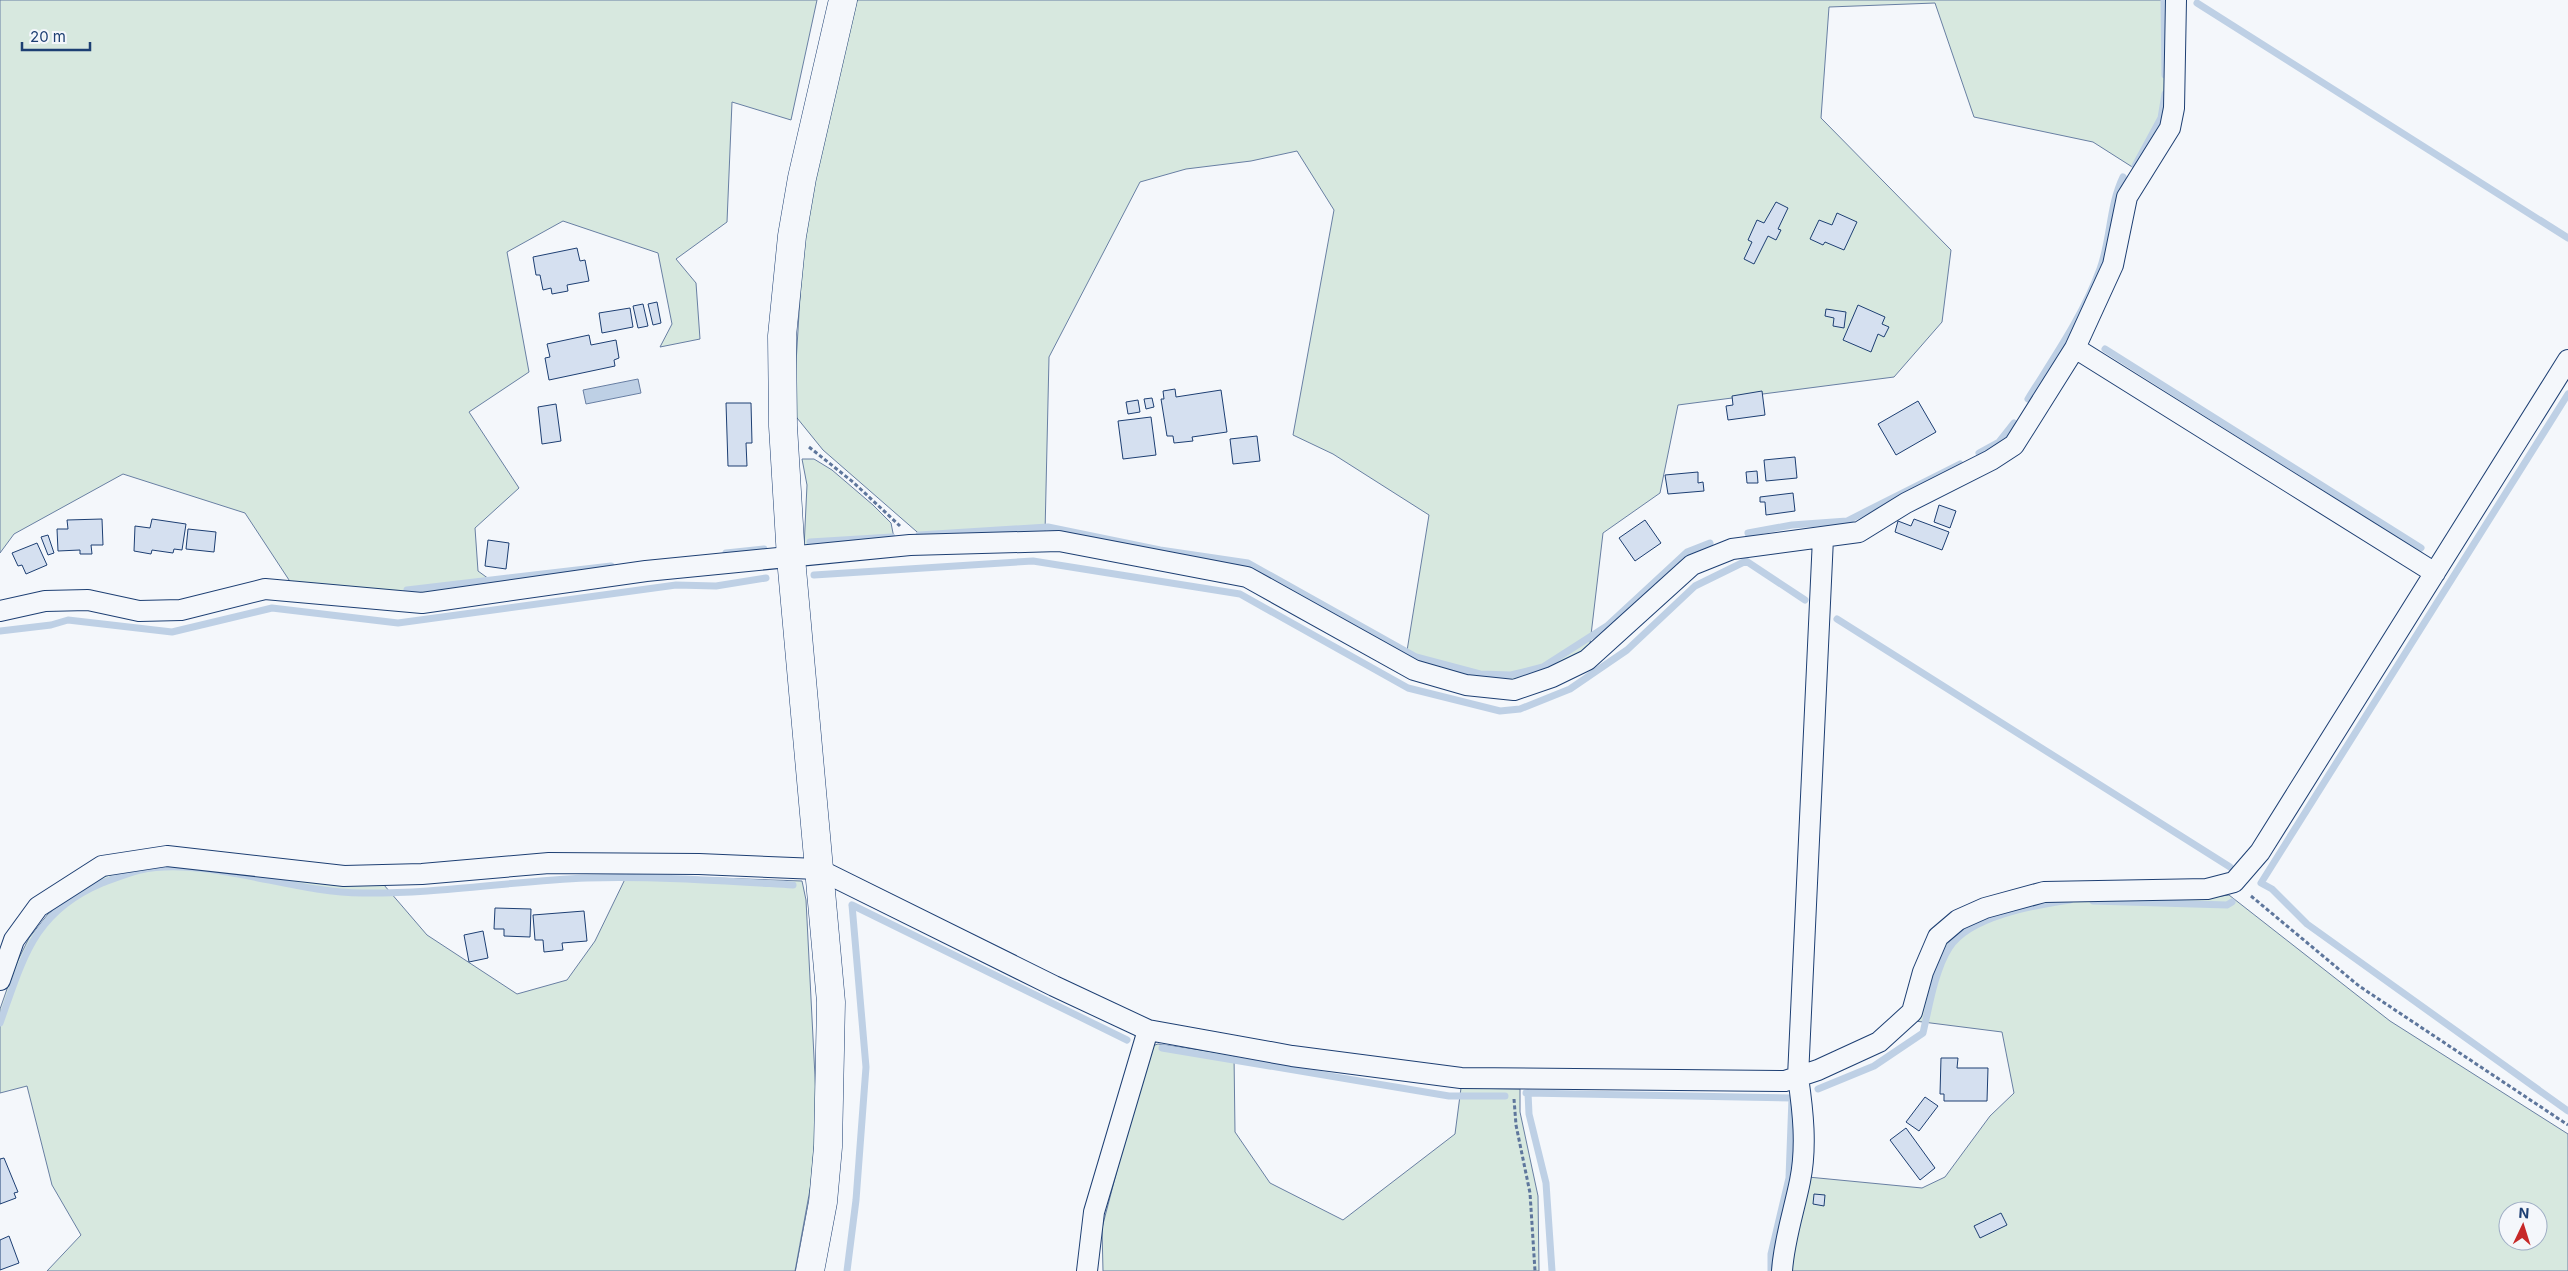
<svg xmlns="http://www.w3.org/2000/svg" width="2568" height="1271" font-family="Inter,sans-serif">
<rect width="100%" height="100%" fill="#f4f7fb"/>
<path fill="#d7e8df" stroke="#687fa3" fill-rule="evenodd" d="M0,0H817L791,120L732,102L727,222L676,259L696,283L700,339L660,347L672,324L658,253L563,221L507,252L529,372L469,412L519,488L475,528L478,571L500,587L421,596L291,583L245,513L123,474L14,534L0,553Z
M857,0H2168L2164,123L2137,170L2093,142L1974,117L1935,3L1829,7L1821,118L1951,250L1942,322L1894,377L1678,405L1660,493L1603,533L1589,652L1512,681L1468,677L1406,657L1429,515L1333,454L1293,435L1334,210L1297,151L1251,161L1186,169L1140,182L1049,357L1045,533L924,538L823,450L793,413L803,247L820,153Z
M802,459H814L832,470L873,505L891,523L895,543L804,548L807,485Z
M179,864L335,884L384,885L427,935L517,994L567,980L595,941L627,875L802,881L806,900L817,1116L811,1184L795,1271H47L81,1235L52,1185L27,1086L0,1093V1009L15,966L29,938L48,914L102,877L140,868Z
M2229,895L2390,1021L2568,1134V1271H1790L1808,1177L1922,1188L1945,1177L1990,1116L2014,1093L2002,1032L1915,1021L1941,949L1958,927L2013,907L2067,898L2199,899ZM2508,1211H2538V1241H2508Z
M1158,1044L1234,1055L1235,1132L1270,1183L1343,1220L1455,1134L1461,1088L1520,1089V1112L1538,1196L1539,1271H1103L1102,1228L1149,1047Z"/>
<path fill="#bed0e5" stroke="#687fa3" d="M638,379L641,393L586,404L583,390Z"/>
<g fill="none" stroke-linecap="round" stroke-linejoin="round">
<path stroke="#bed0e5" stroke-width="7" d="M2164,0L2165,75
M2197,3L2568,238
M2135,166L2161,118L2165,94
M2105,349L2421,548
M2568,394L2261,883L2272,889L2307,924L2568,1111
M2028,399C2054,357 2083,316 2100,269C2111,239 2109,206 2123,177
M1979,453L1999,442L2014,423
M1748,533L1792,525L1847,521L1960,464
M919,535L1048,527L1160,550L1248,563L1416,657L1480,674L1511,675L1543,667L1607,626L1687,552L1710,543
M810,542L892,537
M726,553L764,549
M814,575L1033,561L1240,594L1408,688L1500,711L1520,709L1570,689L1627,650L1695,586L1746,561L1805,600
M407,590L611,566
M1837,619L2230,867
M0,631L51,625L68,620L172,632L272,608L398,623L676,585L716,586L766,578
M2093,901L2227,905L2232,902
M852,905L1127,1040
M0,1023C23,959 33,912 102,883C114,879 127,873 140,870C206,856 293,893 362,893C437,894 512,881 587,878C655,876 725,881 793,885
M1162,1048L1449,1096H1505
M1818,1089L1874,1066L1923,1033C1929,1007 1935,970 1949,948C1969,916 2035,905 2070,900
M1526,1093L1792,1098L1789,1178L1771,1254V1271
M1528,1093L1529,1114L1546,1183L1552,1271
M847,1271L856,1200L866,1067L852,905"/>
</g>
<path fill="#d5e0f0" stroke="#1d3f73" d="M1776,202L1788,208L1778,229L1781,230L1776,240L1768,236L1754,264L1744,259L1752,242L1748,240L1757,220L1764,223Z
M1837,213L1857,222L1844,250L1825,242L1823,245L1810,239L1819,220L1832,225Z
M577,248L580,261L585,260L589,281L567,285L568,291L552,294L551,288L543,290L540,275H536L533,257Z
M657,302L661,323L653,325L648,304Z
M643,304L648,326L638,328L633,306Z
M1858,305L1885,317L1882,324L1889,327L1884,337L1878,334L1871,352L1843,340Z
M630,308L633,327L602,333L599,313Z
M1826,309L1846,312L1844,328L1833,326L1834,318L1825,316Z
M589,335L591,345L616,340L619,358L614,360L615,366L549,380L545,358L550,357L547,344Z
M1175,389L1176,397L1221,390L1227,432L1192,437L1193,441L1174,443L1173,436H1167L1161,399H1164L1163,391Z
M1762,391L1765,415L1728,420L1726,406L1733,405L1732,396Z
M1152,398L1154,407L1146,409L1144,399Z
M1138,400L1140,412L1128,414L1126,402Z
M1918,401L1936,432L1896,455L1878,424Z
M726,403H751L752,443H746L747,466H728Z
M556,404L561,441L542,444L538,407Z
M1151,417L1156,455L1123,459L1118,421Z
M1257,436L1260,461L1233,464L1230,439Z
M1795,457L1797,478L1766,481L1764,460Z
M1757,471L1758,483H1747L1746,472Z
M1698,472V483L1703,482L1704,491L1668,494L1665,475Z
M1793,493L1795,511L1766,515L1765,502H1760V497Z
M1939,505L1956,511L1950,528L1934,522Z
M102,519L103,545H91L92,554H80V550L58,551L57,529H68L67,520Z
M152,519L186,524L182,550L174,549L173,553L152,550L151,554L134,551L135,526L150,528Z
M1914,519L1949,532L1942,550L1895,532L1898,521L1911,526Z
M1645,520L1661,543L1635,561L1619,538Z
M188,529L216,532L214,552L186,549Z
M48,535L54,553L48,555L41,537Z
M488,540L509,543L506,569L485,566Z
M37,543L47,565L26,574L22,565L18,566L12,553Z
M495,908L531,909L530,937L504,936V929H494Z
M584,911L587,941L562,943L563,950L544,952L543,940H535L533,915Z
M483,931L488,958L469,962L464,935Z
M1941,1058H1958L1957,1068H1988L1987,1101H1944V1094H1940Z
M1925,1097L1938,1106L1919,1131L1906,1122Z
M1906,1128L1935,1168L1920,1180L1890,1140Z
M4,1158L18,1192L14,1193L16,1198L0,1204V1159Z
M1814,1194L1825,1195L1824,1206L1813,1204Z
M2001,1213L2007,1225L1980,1238L1974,1226Z
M9,1236L19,1263L0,1270V1240Z"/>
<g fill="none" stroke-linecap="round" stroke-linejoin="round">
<defs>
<path id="street" d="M2075,348L2435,573
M0,611L45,601L88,600L139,611L181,610L265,589L422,603L646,571L910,545L1059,541L1247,577L1414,670L1466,685L1514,690L1552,677L1587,660L1692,565L1732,549L1859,532L1906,503L1991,460L2014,445L2075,348L2113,265L2127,197L2170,128L2174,108L2176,0
M0,980L14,940L38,907L102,866L167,856L344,876L422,874L549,863L699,864L818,869L1054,986L1148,1030L1292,1056L1461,1078L1785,1081L1818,1070L1879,1042L1912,1012L1923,972L1938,937L1958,920L1985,908L2044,892L2207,889L2234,882L2260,852L2568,360
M1087,1271L1094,1212L1148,1030
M1782,1271C1784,1240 1794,1211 1800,1181C1807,1147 1803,1111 1798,1077L1823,538"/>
<path id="secondary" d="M810,1271L823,1202L828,1147L831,1002L791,558L783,426L782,336L792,236L802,178L843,0"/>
</defs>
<use href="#street" stroke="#1d3f73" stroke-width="22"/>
<use href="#secondary" stroke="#1d3f73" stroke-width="29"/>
<path stroke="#5e769c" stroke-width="3" stroke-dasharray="4 2.5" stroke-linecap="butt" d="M809,447L853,482L900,526
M2251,896L2359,986L2568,1125
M1514,1099L1516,1125L1530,1193L1535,1271"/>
<use href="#street" stroke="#f4f7fb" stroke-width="20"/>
<use href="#secondary" stroke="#f4f7fb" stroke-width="28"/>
</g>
<g transform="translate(2523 1226) rotate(4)"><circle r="24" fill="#f4f7fb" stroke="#9eadc5"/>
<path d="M0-4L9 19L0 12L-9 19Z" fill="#c62828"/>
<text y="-8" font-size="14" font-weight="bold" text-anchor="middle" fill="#1d3f73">N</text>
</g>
<path d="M22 42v8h68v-8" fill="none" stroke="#1d3f73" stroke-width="2.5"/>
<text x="30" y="42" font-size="15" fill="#1d3f73" stroke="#f4f7fb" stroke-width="4" paint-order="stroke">20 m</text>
</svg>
